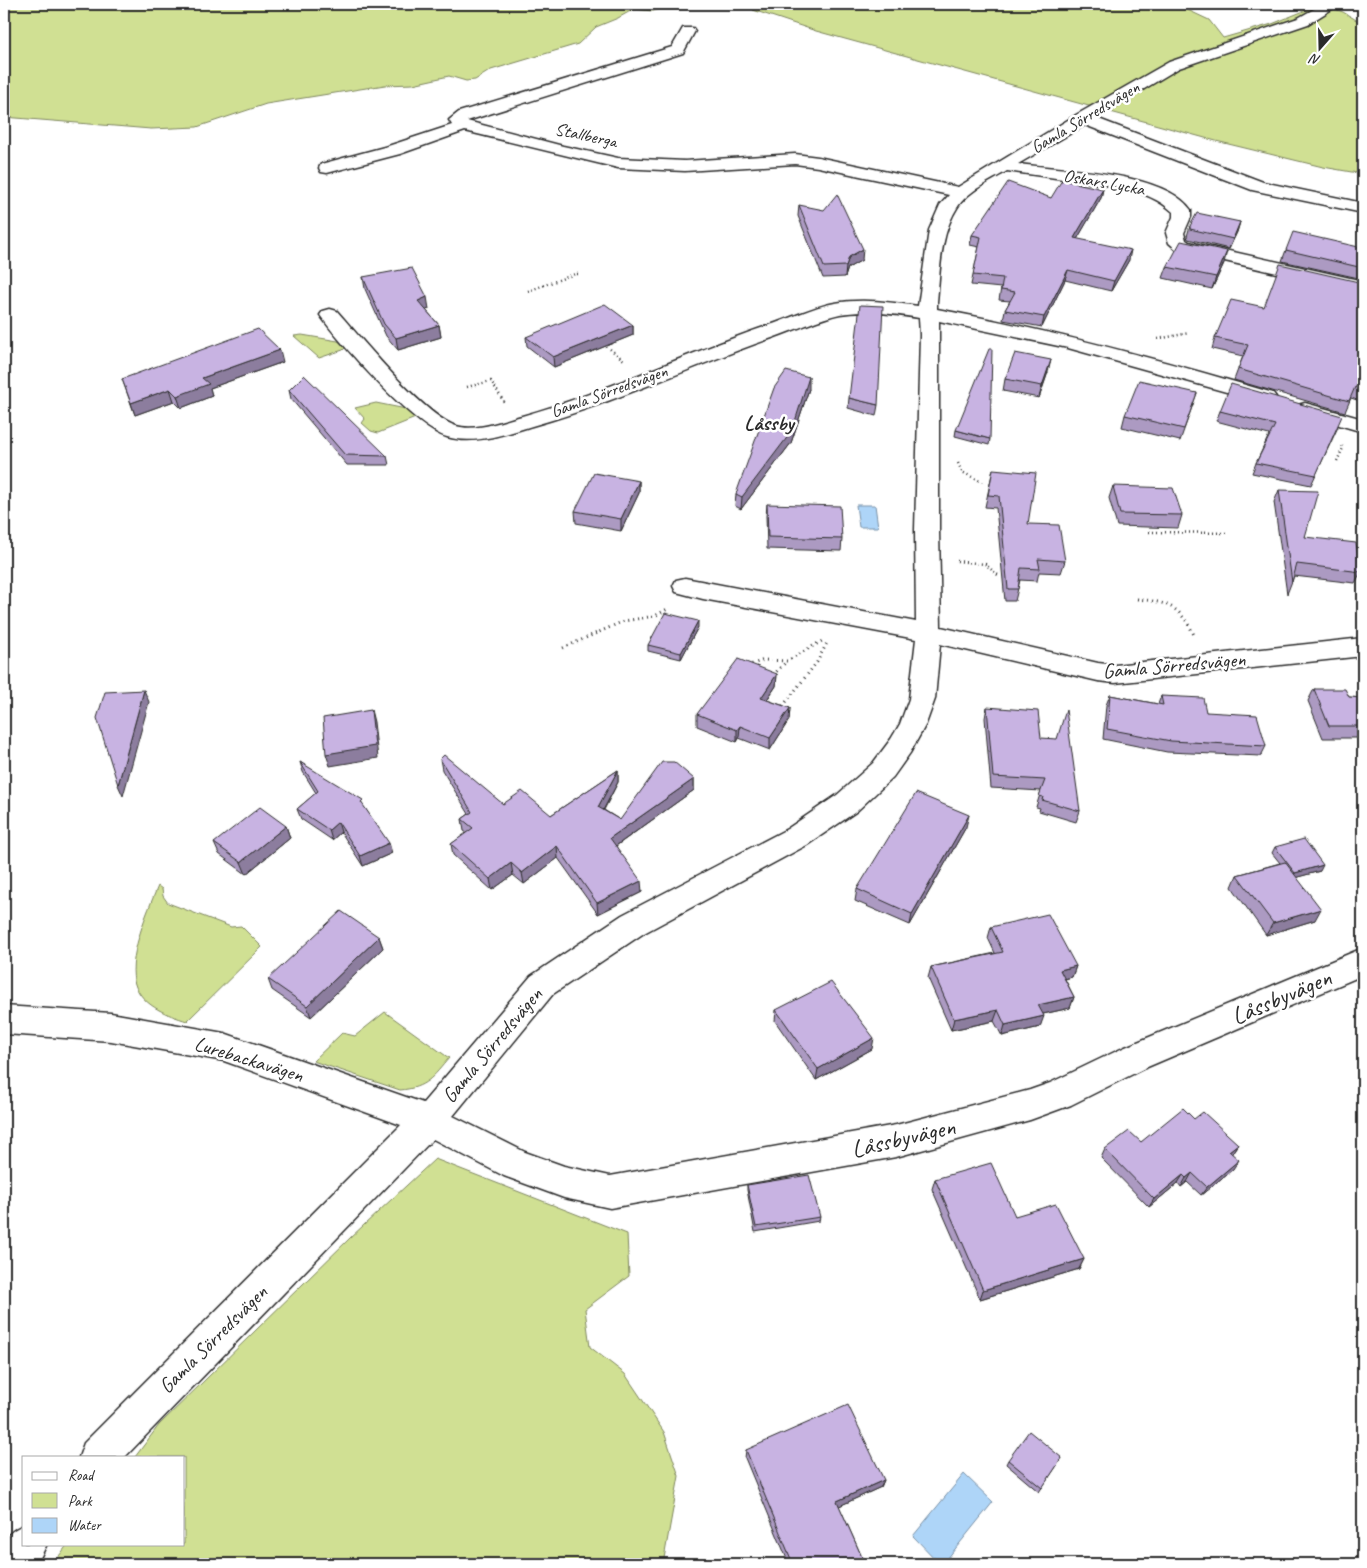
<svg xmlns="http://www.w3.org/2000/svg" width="1367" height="1568" font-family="Caveat,sans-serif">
<rect width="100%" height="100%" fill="#fff"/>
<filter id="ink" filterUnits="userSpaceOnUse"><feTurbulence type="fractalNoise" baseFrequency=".02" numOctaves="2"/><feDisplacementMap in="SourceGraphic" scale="10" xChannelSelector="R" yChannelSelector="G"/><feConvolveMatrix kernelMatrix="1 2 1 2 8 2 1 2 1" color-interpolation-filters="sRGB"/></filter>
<g filter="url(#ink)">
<path fill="#d0e093" stroke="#7e865f" d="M4,4H671L667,7L653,11L634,9L618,18L596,27L578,44L491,70L475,80L466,81L449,76L413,84L385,85L266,104L197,127L151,129L4,117Z
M760,4H1175L1209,20L1223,38L1272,24L1321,4L1343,12L1363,24V174L1323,167L1216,141L816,31L753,10Z
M302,335L338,341L346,347L343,350L319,358L294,336Z
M376,403L406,409L418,417L378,433L371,431L362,423L365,419L355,408Z
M158,886L162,889L163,896L168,903L231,927L241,926L262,947L187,1021C168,1015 145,1007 136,987C125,962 148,910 158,886Z
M385,1012L449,1058C433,1077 426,1088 400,1090L313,1061L342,1033L355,1036Z
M435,1159L627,1234L629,1276L585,1309L590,1347L625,1374L664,1432L679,1476L663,1564H53L68,1544H184V1457H135L159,1425L350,1238Z"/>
<path fill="#aed5f8" stroke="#7a91a6" d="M856,505H875L878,527H859Z
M964,1474L993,1502L943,1564H940L913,1536Z"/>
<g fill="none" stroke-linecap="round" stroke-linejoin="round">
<defs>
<path id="service" d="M1356,4H1363V8H1358Z"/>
<path id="minor" d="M1323,4H1340L1308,24L1179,68L1096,118L1263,182L1363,203V213L1252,190L1085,125L1018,164C1062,170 1164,171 1191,210V217L1184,233L1186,240L1189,242L1363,281V293L1177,250L1169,243L1166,233L1173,217V212C1159,199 1144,194 1126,188L1007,171C991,181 967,191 957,208C940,234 940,272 937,302V309C1051,330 1162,360 1273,393L1276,397L1273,401L1266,403L1068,348L939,321V530L941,627L1098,663L1115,665L1363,638V656L1115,683L1098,681L940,644L935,699L926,724L910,753L893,777L857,811L807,845L644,933L553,994L453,1116L525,1152L564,1166L610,1176L896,1125L1030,1090L1050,1083L1123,1048L1363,948V975L1145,1068L1071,1105L1030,1120L896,1157L610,1208L564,1198L504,1176L433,1139L125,1457H79L84,1443L401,1125L224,1061L111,1041L4,1034V1006L111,1013L224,1033L423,1103L531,976L622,915L787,829L837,795L873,763L891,739L900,724L909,699L916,639L703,599L676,592L673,586L676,580L685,578L916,622L915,530L920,335L919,318C893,314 865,310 840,314C820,318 793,331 772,338C692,366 614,403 532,426C506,434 474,445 447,437C415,428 340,344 320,315L323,311L330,309L337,311C361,338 424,416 456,426C476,432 503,421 522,416C606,392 685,354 767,326C789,319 812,307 835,303C862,298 891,302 918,306L929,230L940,205L949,195L818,167L795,164L685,171L618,168L465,131L400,154L327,173L321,172L319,168L321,164L388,146L452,125L449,120L459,112L672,47L683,28H693L695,31L683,53L467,121L563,146L618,158L685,161L795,154L818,157L958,187L1076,115L1169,62L1298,18Z
M1305,403L1363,419V432L1298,413L1294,409L1298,405Z
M24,1525V1544H47L37,1564H4C4,1543 2,1534 24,1525Z"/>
</defs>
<use href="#service" stroke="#2b2b2b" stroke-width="4"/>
<use href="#minor" stroke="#2b2b2b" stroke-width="3"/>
<path stroke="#2b2b2b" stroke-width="2.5" stroke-dasharray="1 3" stroke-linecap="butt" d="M528,291L575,274H581
M1158,339L1189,333
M610,349L625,361
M467,387L491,381L504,402
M1337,461L1343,448L1342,446
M958,463L962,472L982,482
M1149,532L1229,533
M957,561L985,564L999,576"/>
<path stroke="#2b2b2b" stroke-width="3" stroke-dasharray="1 4" stroke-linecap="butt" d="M1137,599C1169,602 1181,607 1195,637
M563,648L624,621L655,616L669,608
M747,666L764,660L787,661L822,641
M773,675L787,661
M783,706L817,662L828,641"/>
<use href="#service" fill="#fff" fill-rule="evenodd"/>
<use href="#minor" fill="#fff" fill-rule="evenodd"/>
</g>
<path fill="#ac9ac2" stroke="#2b2b2b" d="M1363,4V12L1361,11Z
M1103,189L1101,198L1077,239L1129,260L1111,291L1065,280L1042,327L1003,320L1005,310L1010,301L999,300L1001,288L971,285L979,247L970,245L972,235L1051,198Z
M799,205L862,260L848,268L845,277L823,278L798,216Z
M1240,222L1237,232L1229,249L1188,239L1187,236L1190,226Z
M1363,248V279L1282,261L1286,250Z
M1224,263L1212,289L1163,278L1167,267Z
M363,277L429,309L426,310L439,325L441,337L398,350L386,336L365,289Z
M1363,283V402L1351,398L1345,412L1234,380L1243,356L1212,349L1215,338L1264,307Z
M633,325V335L554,367L527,346L526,337Z
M283,362L210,388L212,396L181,408L174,401L135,415L122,379Z
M1048,372L1039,398L1003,391L1005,379Z
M809,389L791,443L741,509L735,506L736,494Z
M289,390L387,456L389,465H347L291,399Z
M1197,393L1180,441L1122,427L1125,415Z
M849,398L878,405L876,416L848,408Z
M1220,411L1338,427L1311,485L1252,473L1256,463L1269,435L1216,421Z
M956,430L990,439L989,445L955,436Z
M993,469L1028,524L1065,561L1061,573L1039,572L1037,581L1020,580L1015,601H1005L996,508L985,507Z
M639,481V493L621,531L576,523L575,511Z
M1113,486L1182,515L1178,528L1117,526L1109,498Z
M1279,490L1305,537L1361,572L1355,583L1294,576L1287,594L1274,502Z
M767,504L842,539L841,551L767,549L766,516Z
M698,627L681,659L648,651V645Z
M777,674L776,686L767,700L790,708L789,720L770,750L739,738L737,742L697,726V714Z
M1314,689L1349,697L1363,698V738H1323L1308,701Z
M1110,695L1158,704L1161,696L1206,712L1266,746L1261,756L1167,752L1103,739L1106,705Z
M987,707L1041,738L1080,811L1076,822L1039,811L1040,808L1036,807L1041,791L991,788L985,718Z
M440,759L503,804L551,815L618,770V782L604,810L620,820L694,779V790L616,846L642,892L598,914L558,858L524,884L513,875L492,890L453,855L451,844L467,833L464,831L462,819L469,814L442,770Z
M300,762L365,808L392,853L363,866L341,832L332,840L301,819L297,809L316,793L303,772Z
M286,826L290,838L246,874L219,854L214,843Z
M966,827L910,925L855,901L857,889Z
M1275,847L1320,871L1297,877L1315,920L1266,935L1232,887L1237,875L1280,863L1272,853Z
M991,927L1076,966L1072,977L1065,979L1074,997L1070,1008L1043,1014L1040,1027L1002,1036L994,1021L951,1030L928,978L931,967L995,953L988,938Z
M379,937L383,948L311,1017L272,990L268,979Z
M776,1010L872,1049L816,1080L775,1021Z
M1194,1119L1238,1144L1232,1153L1233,1169L1201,1195L1187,1182L1181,1187L1178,1183L1149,1207L1101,1158L1105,1149L1141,1142Z
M935,1179L1015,1216L1084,1259L1079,1269L980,1299L932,1189Z
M747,1185L820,1217L819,1221L755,1232L747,1190Z
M746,1450L884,1480L881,1487L839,1506L865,1564H789L745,1458Z
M1062,1458L1039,1492L1006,1464L1008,1460Z"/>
<path fill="#8c7d9e" stroke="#2b2b2b" d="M1103,189L1101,198L1072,248L1074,238Z
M1240,222L1237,232L1229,249L1233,239Z
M863,249L862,260L848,268L845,277L846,266L849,257Z
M1131,250L1129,260L1111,291L1114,281Z
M1227,251L1224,263L1212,289L1216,277Z
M1068,270L1065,280L1042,327L1044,317Z
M427,297L429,309L420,313L418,301Z
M439,325L441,337L398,350L396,338Z
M633,325V335L554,367L553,357Z
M280,350L283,362L210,388L212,396L181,408L177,396L202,378Z
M1051,360L1048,372L1039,398L1042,386Z
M809,377V389L791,443L741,509L742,497Z
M170,389L174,401L135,415L131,403Z
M639,481V493L621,531V519Z
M698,621V627L681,659V653Z
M777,674L776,686L760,710L761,698Z
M144,690L149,702L123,796L118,785Z
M790,708L789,720L770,750V738Z
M371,710L374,722L378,758L330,766L326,754Z
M740,726L739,738L737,742V730Z
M618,770V782L599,818L598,807Z
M694,779V790L610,850V838Z
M969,815L966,827L910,925L912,914Z
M338,822L341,832L332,840L329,830Z
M286,826L290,838L246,874L241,862Z
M389,843L392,853L363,866L360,856Z
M557,846L558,858L524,884L522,873Z
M511,863L513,875L492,890L490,879Z
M1323,865L1320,871L1291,879L1295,873Z
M641,881L642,892L598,914L597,903Z
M1321,909L1315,920L1266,935L1273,923Z
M379,937L383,948L311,1017L307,1006Z
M1076,966L1072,977L1056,981L1060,970Z
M1074,997L1070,1008L1034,1016L1038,1005Z
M998,1010L994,1021L951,1030L954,1019Z
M1044,1016L1040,1027L1002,1036L1005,1025Z
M874,1038L872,1049L816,1080L818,1069Z
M1238,1144L1232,1153L1224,1160L1229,1151Z
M1239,1160L1233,1169L1201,1195L1207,1187Z
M1192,1173L1187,1182L1181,1187L1186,1178Z
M1183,1175L1178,1183L1149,1207L1154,1199Z
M1084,1259L1079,1269L980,1299L983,1290Z
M884,1480L881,1487L835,1508L837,1501Z"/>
<path fill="#c8b3e2" stroke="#2b2b2b" d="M1062,180L1103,189L1074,238L1131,250L1114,281L1068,270L1044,317L1005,310L1015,292L1001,290L1003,278L973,275L981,237L972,235L1008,182L1051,198Z
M837,194L863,249L849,257L846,266L824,267L799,205L824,210Z
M1197,213L1240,222L1233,239L1190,229V226Z
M1293,232L1363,248V268L1286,250Z
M1181,241L1227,251L1216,277L1167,267Z
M1280,264L1363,283V389L1355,387L1349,401L1238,369L1248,345L1215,338L1231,300L1264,307Z
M412,268L427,297L418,301L439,325L396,338L384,324L363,277Z
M605,304L633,325L553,357L526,337Z
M860,305L883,306L878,405L849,398Z
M258,329L280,350L202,378L209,384L177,396L170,389L131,403L122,379Z
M989,349H992L990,439L956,430Z
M1015,353L1051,360L1042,386L1005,379Z
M786,371L809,377L792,431L742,497L736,494L774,388Z
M304,375L387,456L345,455L289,390Z
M1139,380L1197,393L1184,429L1125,415Z
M1231,384L1342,416L1316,475L1256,463L1275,425L1220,411Z
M993,469L1036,473L1028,524L1059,525L1065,561L1038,559L1040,569L1021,568L1018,589H1008L999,496L988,495Z
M594,473L639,481L621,519L575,511Z
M1113,486L1173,488L1182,515L1120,514Z
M1279,490L1318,491L1305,537L1356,543L1361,572L1297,564L1292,582Z
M767,504L840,506L842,539L768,537Z
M665,613L698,621L681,653L648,645Z
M738,659L777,674L761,698L790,708L770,738L740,726L737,730L697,714Z
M1314,689H1345L1349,697L1363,698V726H1329Z
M144,690L118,785L97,718L105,692Z
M1110,695L1163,705L1161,696L1203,698L1206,712L1257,715L1266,746L1171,741L1107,729Z
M987,707L1038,711L1041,738L1057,739L1066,710L1080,811L1042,800L1043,797L1039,796L1045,780L993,777Z
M371,710L375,746L326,754L323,718Z
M444,755L503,804L522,791L551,815L618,770L598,807L620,820L662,762H674L694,779L610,838L641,881L597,903L557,846L522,873L511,863L490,879L451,844L473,828L462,819L472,812L440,759Z
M300,762L363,800L361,802L389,843L360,856L338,822L329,830L297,809L318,791Z
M916,793L969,815L912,914L857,889Z
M260,807L286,826L241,862L214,843Z
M1304,839L1323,865L1295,873L1275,847Z
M1285,862L1321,909L1273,923L1237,875Z
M341,911L379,937L307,1006L268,979Z
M1048,914L1076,966L1060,970L1074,997L1038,1005L1044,1016L1005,1025L998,1010L954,1019L931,967L1003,952L991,927Z
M831,982L874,1038L818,1069L776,1010Z
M1183,1108L1194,1119L1203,1112L1238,1144L1229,1151L1239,1160L1207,1187L1192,1173L1186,1178L1183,1175L1154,1199L1105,1149L1129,1131L1141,1142Z
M991,1163L1015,1216L1056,1204L1084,1259L983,1290L935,1179Z
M809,1175L820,1217L756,1227L747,1185Z
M848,1405L884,1480L837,1501L865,1564H793L746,1450Z
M1029,1431L1062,1458L1042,1488L1008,1460Z"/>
</g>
<g text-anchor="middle" stroke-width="5" stroke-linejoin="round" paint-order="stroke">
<g font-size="18" fill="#2b2b2b" stroke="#fff">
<text transform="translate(1085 117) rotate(-31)" y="6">Gamla Sörredsvägen</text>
<text transform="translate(586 135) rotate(12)" y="6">Stallberga</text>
<text transform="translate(1104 182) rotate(10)" y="6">Oskars Lycka</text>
<text transform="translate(609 391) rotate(-20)" y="6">Gamla Sörredsvägen</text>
</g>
<g font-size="21" font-weight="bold" fill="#2b2b2b" stroke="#fff">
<text x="769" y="430">Låssby</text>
</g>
<g font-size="21" fill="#2b2b2b" stroke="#fff">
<text transform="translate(1174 665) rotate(-5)" y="7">Gamla Sörredsvägen</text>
<text transform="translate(492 1045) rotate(-50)" y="7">Gamla Sörredsvägen</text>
<text transform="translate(249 1059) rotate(17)" y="7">Lurebackavägen</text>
<text transform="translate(213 1339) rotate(-45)" y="7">Gamla Sörredsvägen</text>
</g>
<g font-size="25" fill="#2b2b2b" stroke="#fff">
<text transform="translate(1281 996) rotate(-23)" y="9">Låssbyvägen</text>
<text transform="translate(903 1137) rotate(-13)" y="9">Låssbyvägen</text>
</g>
</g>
<rect width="1367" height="1568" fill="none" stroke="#fff" stroke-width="20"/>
<rect x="10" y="10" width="1347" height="1548" fill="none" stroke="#2b2b2b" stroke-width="2" filter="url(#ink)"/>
<rect x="22" y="1456" width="162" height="90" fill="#ffffff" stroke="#aaaaaa"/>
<rect x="32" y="1472" width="25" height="8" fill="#ffffff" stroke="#aaaaaa"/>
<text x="68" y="1480" font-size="15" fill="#2b2b2b">Road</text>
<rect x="32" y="1493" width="25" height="15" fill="#d0e093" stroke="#aaaaaa"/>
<text x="68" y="1506" font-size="15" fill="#2b2b2b">Park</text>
<rect x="32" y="1518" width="25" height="15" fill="#aed5f8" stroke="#aaaaaa"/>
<text x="68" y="1530" font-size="15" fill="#2b2b2b">Water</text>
<g transform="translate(1320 48) rotate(200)" stroke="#ffffff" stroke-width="4" paint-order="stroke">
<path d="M0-4L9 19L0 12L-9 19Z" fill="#2b2b2b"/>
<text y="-8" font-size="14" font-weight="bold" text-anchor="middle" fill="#2b2b2b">N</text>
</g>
</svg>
